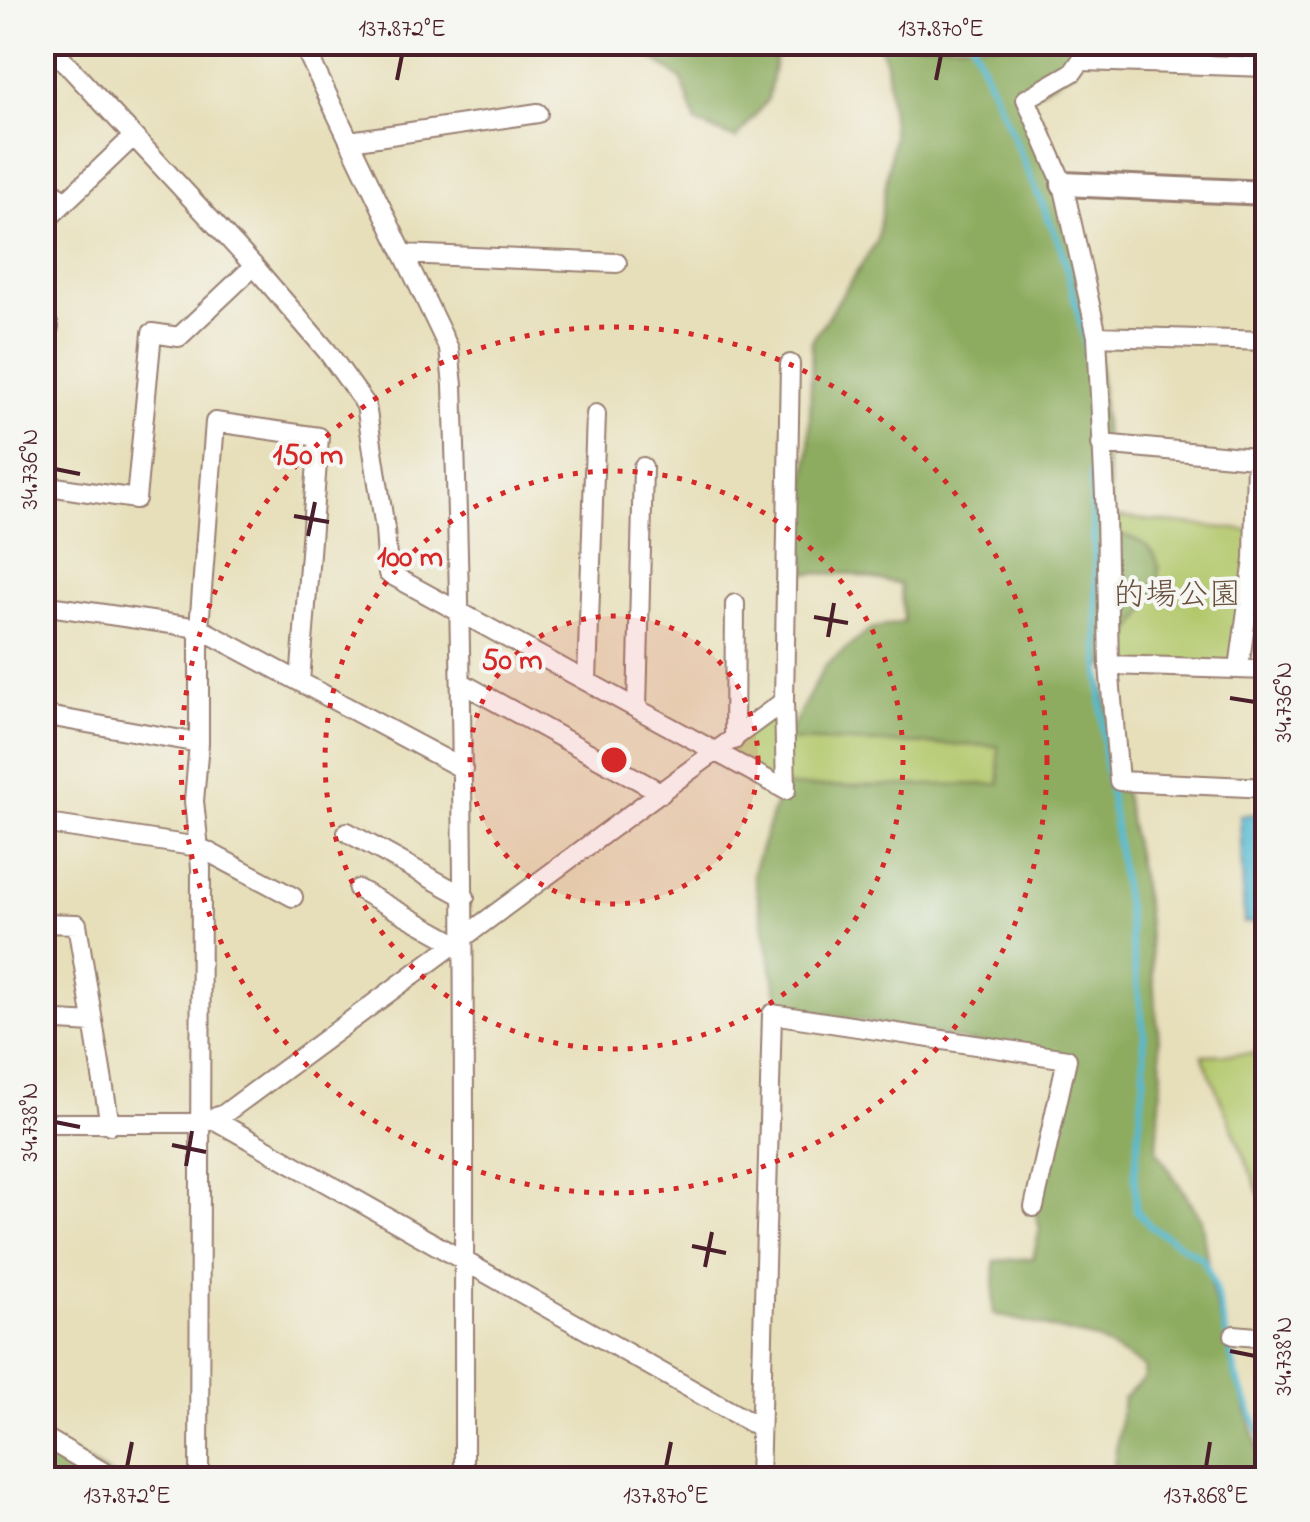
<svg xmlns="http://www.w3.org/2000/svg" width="1310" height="1522" font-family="'Indie Flower','Klee One',sans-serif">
<rect width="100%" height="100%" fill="#f6f6f2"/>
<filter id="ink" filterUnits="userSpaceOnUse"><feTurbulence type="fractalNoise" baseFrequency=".01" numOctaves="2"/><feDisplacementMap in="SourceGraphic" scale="20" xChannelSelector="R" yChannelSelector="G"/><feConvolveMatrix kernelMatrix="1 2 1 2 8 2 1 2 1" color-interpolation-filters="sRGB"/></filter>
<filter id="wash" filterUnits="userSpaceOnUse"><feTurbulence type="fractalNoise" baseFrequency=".0048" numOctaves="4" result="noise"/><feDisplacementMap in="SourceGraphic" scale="40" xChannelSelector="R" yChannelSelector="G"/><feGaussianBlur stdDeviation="2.25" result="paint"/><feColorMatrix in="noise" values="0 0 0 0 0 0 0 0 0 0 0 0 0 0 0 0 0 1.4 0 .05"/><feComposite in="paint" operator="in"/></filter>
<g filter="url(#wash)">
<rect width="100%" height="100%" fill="#e7dfba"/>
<path fill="#b2c76b" stroke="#7e734b" stroke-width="2.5" d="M1106,516L1255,531L1239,668L1109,665Z
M784,710L785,740L998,746L1000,785L786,790L718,752Z
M1267,1053L1268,1202H1263L1202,1055Z"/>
<path fill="#8dac5f" stroke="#6c6645" stroke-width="2.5" d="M633,43H778L768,99L736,139L696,123L682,80Z
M878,43H1093L1073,70L1026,99L1055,165L1097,336L1112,533C1208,549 1131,631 1101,671L1146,907L1162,1071L1157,1151L1201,1218L1212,1292L1267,1479H1112L1123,1398L1143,1380L1145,1368L1096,1339L993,1314L995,1261L1033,1258L1040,1229L1034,1207L1067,1060L779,1005L753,872L781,787L1000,784L998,746L785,740L825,666L871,629L904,622L900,584L849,574L806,573L801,512L809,455L812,341L877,241L893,139L886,62Z
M42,1438L117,1479H43Z"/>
<path fill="#53bad1" stroke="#4e6c7e" stroke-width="2.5" d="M1267,814V922L1244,923L1240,815Z"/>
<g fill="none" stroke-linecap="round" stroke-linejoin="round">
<path stroke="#53bad1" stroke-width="6" d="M972,42L1061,247L1085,340L1092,395
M1093,412L1091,479L1104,752L1144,1032V1078L1135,1172L1136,1210L1150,1226L1203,1259L1214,1284L1237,1379L1268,1451"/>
</g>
</g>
<g filter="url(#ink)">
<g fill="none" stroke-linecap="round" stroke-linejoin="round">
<defs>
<path id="minor" d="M46,42L254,266L327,351L366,405L385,529L388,573L786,790L784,701
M302,42L449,349L453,385C466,750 464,1115 464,1480
M1094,42L1073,72L1026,99L1063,184L1097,336L1106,516L1109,665L1119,781L1268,788
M1082,61L1268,67
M350,141L538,113
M42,184L66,201
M42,224L133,137
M403,254L617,263
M42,311L49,327L42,358
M1097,336L1268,341
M1101,444L1265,459
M42,485L136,499L152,333L179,337L254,266
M42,605L199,628L463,769
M1109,665L1268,670
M1239,668L1254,560L1256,458
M587,681L596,414
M462,683L662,793
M637,708L643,467
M42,715L199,743
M734,740L735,604
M42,823L199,847L293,897
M347,832L465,897
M358,889L457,944
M42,923L77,924L110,1125
M42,1020L93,1023
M213,1119L760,1428
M42,1123H201L224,1114L784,701L790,364
M1234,1335L1268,1338
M42,1436L117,1480
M199,1480L201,868L194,801L199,743V628L215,422L319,437L300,682
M759,1480L772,1014L1067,1059L1034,1207"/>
<path id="tertiary" d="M1063,184L1268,193"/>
</defs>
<use href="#minor" stroke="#987f72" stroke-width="22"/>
<use href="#tertiary" stroke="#987f72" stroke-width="28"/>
<use href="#minor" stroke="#fff" stroke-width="18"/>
<use href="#tertiary" stroke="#fff" stroke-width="22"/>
</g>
</g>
<path fill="none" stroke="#4a1f2b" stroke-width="4" d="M397,80L402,55M936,80L941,55M55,469L80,474M294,516L329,522M308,536L315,502M814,617L848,623M828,637L834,603M1230,698L1255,702M55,1122L80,1127M172,1145L206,1152M186,1166L192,1131M692,1246L726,1253M705,1267L712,1232M1230,1351L1255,1356M127,1467L132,1442M666,1467L671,1442M1206,1467L1210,1442"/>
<circle cx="614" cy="760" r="144" fill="#d62828" fill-opacity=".12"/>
<g fill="none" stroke="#d62828" stroke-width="5" stroke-dasharray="5 10">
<circle cx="614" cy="760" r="144"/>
<circle cx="614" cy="760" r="289"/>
<circle cx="614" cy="760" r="433"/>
</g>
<g text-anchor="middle" stroke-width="8" stroke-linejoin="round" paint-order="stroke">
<g font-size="32" fill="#69513e" stroke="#f6f6f2">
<text x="1177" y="604">的場公園</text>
</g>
</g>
<circle cx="614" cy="760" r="15" fill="#d62828" stroke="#f6f6f2" stroke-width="5"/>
<g font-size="30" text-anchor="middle" font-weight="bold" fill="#d62828" stroke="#f6f6f2" stroke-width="8" stroke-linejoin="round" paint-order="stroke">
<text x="308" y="464">150 m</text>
<text x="410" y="566">100 m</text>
<text x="512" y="669">50 m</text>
</g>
<rect width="1310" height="1522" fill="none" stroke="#f6f6f2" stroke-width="110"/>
<rect x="55" y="55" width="1200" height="1412" fill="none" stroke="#4a1f2b" stroke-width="4"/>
<g font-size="25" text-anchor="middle" fill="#4a1f2b">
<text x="402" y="36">137.872°E</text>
<text x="941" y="36">137.870°E</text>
<text transform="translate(28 469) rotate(-90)" y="9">34.736°N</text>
<text transform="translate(1282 702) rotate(-90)" y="9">34.736°N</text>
<text transform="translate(28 1122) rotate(-90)" y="9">34.738°N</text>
<text transform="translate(1282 1356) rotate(-90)" y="9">34.738°N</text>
<text x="127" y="1503">137.872°E</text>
<text x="666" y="1503">137.870°E</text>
<text x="1206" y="1503">137.868°E</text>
</g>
</svg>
